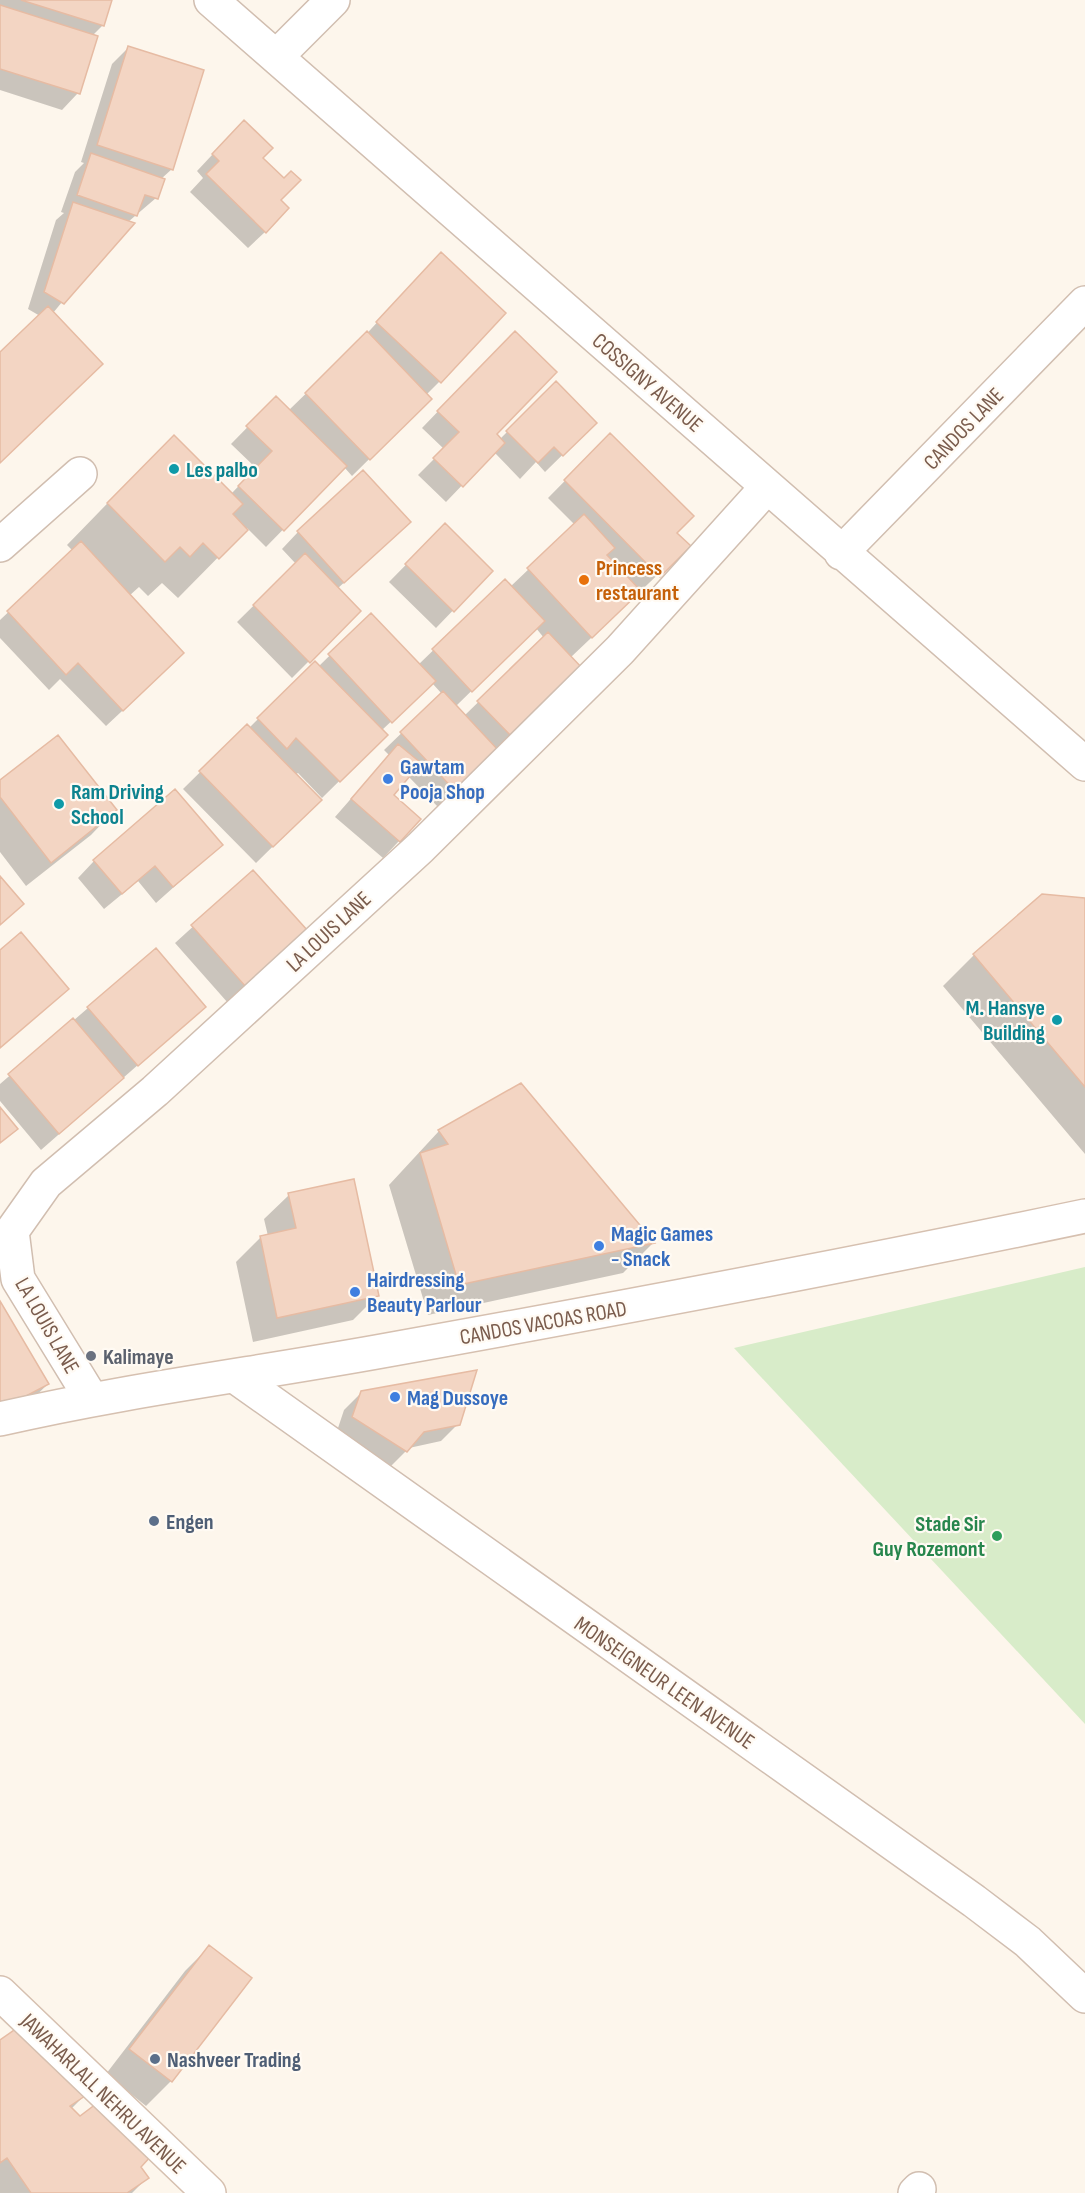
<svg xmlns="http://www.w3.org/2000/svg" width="1085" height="2193" font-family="'Sofia Sans Condensed',sans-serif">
<rect width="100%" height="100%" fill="#fdf6ec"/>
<path fill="#d8ecc9" d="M1085,1267V1724L734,1348Z"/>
<path fill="#0003" fill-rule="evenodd" d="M0,0H111L103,25L93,35L78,93L62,110L0,90Z
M128,48L172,169L161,179L156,198L128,222L53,313L0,461V354L40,316L28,309L56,220L64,213L61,212L75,172L84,163L81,162L112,64Z
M227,139L261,158L279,200L265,232L248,248L190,192L203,178L197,171Z
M424,271L440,381L426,395L430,399L352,476L344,467L266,547L247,528L178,598L162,583L148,596L139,587L129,596L166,670L106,726L60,679L49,690L0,638V620L73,551L67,545L133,477L231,494L256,468L231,444L276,398L288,411L361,340Z
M498,349L495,434L500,439L556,383L595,423L545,472L536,462L520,479L494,452L446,502L418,475L444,449L422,428Z
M610,435L675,533L688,546L570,658L581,669L438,807L408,776L392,795L399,841L383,858L335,817L389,755L384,750L442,694L432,683L381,731L386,735L322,798L298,773L295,775L320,800L256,863L183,789L247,726L249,728L315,663L318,667L371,615L418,665L505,581L510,587L575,525L548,498ZM536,628L544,638L464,716L455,707Z
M445,525L491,571L436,628L389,582Z
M298,532L392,539L337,589L359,611L292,678L237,622L296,564L282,549Z
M0,782L115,810L91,835L26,886L0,852Z
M221,845L156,903L138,881L104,909L78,878L94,861Z
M253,872L289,948L228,1003L175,943Z
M1043,896L1085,899V1154L943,986L974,955Z
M0,952L67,989L0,1048Z
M204,1007L41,1150L0,1101V1084L88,1008Z
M439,1131L653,1243L623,1273L428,1315L389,1185Z
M289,1195L377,1296L353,1320L253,1342L236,1262L261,1237L268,1236L264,1219Z
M0,1304L48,1384L23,1408L0,1420Z
M361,1393L458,1424L441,1441L409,1448L389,1468L336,1434L344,1410Z
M209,1947L250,1978L171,2081L146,2106L106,2074L185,1971Z
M0,2042L86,2094L71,2109L147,2178L132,2193H0Z"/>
<path fill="#f3d5c3" stroke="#e6bba3" stroke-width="1.5" d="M21,0H112L104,26Z
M0,5L98,36L80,94L0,69Z
M128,46L204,70L173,170L97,145Z
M244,120L273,148L263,158L284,178L291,171L301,180L281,200L289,208L266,233L206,174L219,161L212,154Z
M91,153L165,179L158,199L145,195L137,216L77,195Z
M73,202L135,223L64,304L44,292Z
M441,252L506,313L441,383L376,322Z
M48,306L103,364L0,463V352Z
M367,331L432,399L370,460L305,393Z
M515,331L557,372L497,434L505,443L463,487L433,458L459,432L437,411Z
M556,381L597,423L563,456L554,447L538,463L506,431Z
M276,396L347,466L284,531L238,486L272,451L246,426Z
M610,433L694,516L677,533L691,546L660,577L564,480Z
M174,435L243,504L233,514L248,530L219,559L203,543L190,557L180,547L165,562L107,503Z
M363,470L411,522L344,583L297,531Z
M584,514L615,548L607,555L641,591L592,638L527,568Z
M445,523L493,571L454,612L405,564Z
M81,541L184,653L123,711L78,663L66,675L7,611Z
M305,553L361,611L310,663L253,605Z
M505,579L545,621L472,692L432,649Z
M371,613L436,681L392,723L328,654Z
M548,632L583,669L512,737L477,701Z
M315,661L388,735L340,782L296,738L287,749L257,718Z
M443,691L499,751L456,792L400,732Z
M247,724L322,800L273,847L199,771Z
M58,735L117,810L51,863L0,797V780Z
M398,744L421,763L394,795L421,819L400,842L351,799Z
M175,789L223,845L173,887L155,866L122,894L93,860Z
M253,870L308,931L246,987L191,925Z
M0,876L24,904L0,925Z
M1042,894L1085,898V1087L973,954Z
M21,932L69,989L0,1048V950Z
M156,948L206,1007L138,1066L87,1007Z
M73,1018L124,1078L59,1134L8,1074Z
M521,1083L655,1243L459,1285L420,1153L448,1144L438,1130Z
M0,1107L18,1129L0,1143Z
M354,1179L379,1296L277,1318L260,1236L296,1228L288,1193Z
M0,1301L49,1384L5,1407L0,1400Z
M477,1370L460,1425L424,1432L407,1452L352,1417L361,1391Z
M209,1945L252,1978L172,2082L129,2049Z
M17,2028L88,2094L70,2106L80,2116L96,2104L152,2155L141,2167L149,2178L127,2193H31L7,2158L0,2163V2040Z"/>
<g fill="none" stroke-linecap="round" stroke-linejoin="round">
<defs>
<path id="street" d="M211,0L1085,764
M277,56L333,0
M0,545L80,474
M841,553L1085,303
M236,1377L974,1901L1028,1942L1085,1996
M91,1398L18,1279L12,1231L46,1183L155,1091L420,848L620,650L767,487
M915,2193L919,2189"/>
<path id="secondary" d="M0,1419C126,1390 255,1374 382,1351C617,1309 851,1265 1085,1216
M0,1993L209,2193"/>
</defs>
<use href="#street" stroke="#d1beb0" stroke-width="36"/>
<use href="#secondary" stroke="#d6c0b0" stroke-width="36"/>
<use href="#street" stroke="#fff" stroke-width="33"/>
<use href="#secondary" stroke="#fff" stroke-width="33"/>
</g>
<g fill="#0f9aa8" stroke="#fffaf3" stroke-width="2">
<circle cx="174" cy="469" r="6"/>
<circle cx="59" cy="804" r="6"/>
<circle cx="1057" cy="1020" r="6"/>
</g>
<circle fill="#e8710a" stroke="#fffaf3" stroke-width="2" cx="584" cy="580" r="6"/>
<g fill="#3f7fe0" stroke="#fffaf3" stroke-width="2">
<circle cx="388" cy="779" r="6"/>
<circle cx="599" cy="1246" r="6"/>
<circle cx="355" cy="1292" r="6"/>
<circle cx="395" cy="1397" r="6"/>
</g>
<circle fill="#6b7280" stroke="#fffaf3" stroke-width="2" cx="91" cy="1356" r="6"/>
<g fill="#5c6f8a" stroke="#fffaf3" stroke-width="2">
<circle cx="154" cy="1521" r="6"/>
<circle cx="155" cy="2059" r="6"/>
</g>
<circle fill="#2e9e5b" stroke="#fffaf3" stroke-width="2" cx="997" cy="1536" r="6"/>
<g text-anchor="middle" stroke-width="4.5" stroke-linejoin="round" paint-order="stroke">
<g font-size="22" fill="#7a5c4d" stroke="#fffaf3">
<text transform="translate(648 382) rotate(41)" y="8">COSSIGNY AVENUE</text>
<text transform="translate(963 428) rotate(-46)" y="8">CANDOS LANE</text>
<text transform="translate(328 931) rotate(-43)" y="8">LA LOUIS LANE</text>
<text transform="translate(543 1322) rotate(-10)" y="8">CANDOS VACOAS ROAD</text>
<text transform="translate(48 1325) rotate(60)" y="8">LA LOUIS LANE</text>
<text transform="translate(665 1682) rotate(35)" y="8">MONSEIGNEUR LEEN AVENUE</text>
<text transform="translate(104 2093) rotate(44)" y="8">JAWAHARLALL NEHRU AVENUE</text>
</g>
<g font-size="22" font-weight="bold" fill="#0d838f" stroke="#fffaf3" text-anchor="start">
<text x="186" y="477">Les palbo</text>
<text x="71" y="799">Ram Driving<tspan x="71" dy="25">School</tspan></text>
<text x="1045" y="1015" text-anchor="end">M. Hansye<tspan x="1045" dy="25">Building</tspan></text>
</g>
<g font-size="22" font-weight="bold" fill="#c56008" stroke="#fffaf3" text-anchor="start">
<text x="596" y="575">Princess<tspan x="596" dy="25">restaurant</tspan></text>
</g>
<g font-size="22" font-weight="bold" fill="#366cbe" stroke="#fffaf3" text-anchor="start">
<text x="400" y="774">Gawtam<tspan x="400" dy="25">Pooja Shop</tspan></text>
<text x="611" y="1241">Magic Games<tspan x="611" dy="25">- Snack</tspan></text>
<text x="367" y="1287">Hairdressing<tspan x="367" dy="25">Beauty Parlour</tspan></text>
<text x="407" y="1405">Mag Dussoye</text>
</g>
<g font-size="22" font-weight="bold" fill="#5b616d" stroke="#fffaf3" text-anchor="start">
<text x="103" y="1364">Kalimaye</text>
</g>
<g font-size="22" font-weight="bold" fill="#4e5e75" stroke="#fffaf3" text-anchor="start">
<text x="166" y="1529">Engen</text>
<text x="167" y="2067">Nashveer Trading</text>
</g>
<g font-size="22" font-weight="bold" fill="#27864d" stroke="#fffaf3" text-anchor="end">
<text x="985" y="1531">Stade Sir<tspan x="985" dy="25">Guy Rozemont</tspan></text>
</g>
</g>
</svg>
